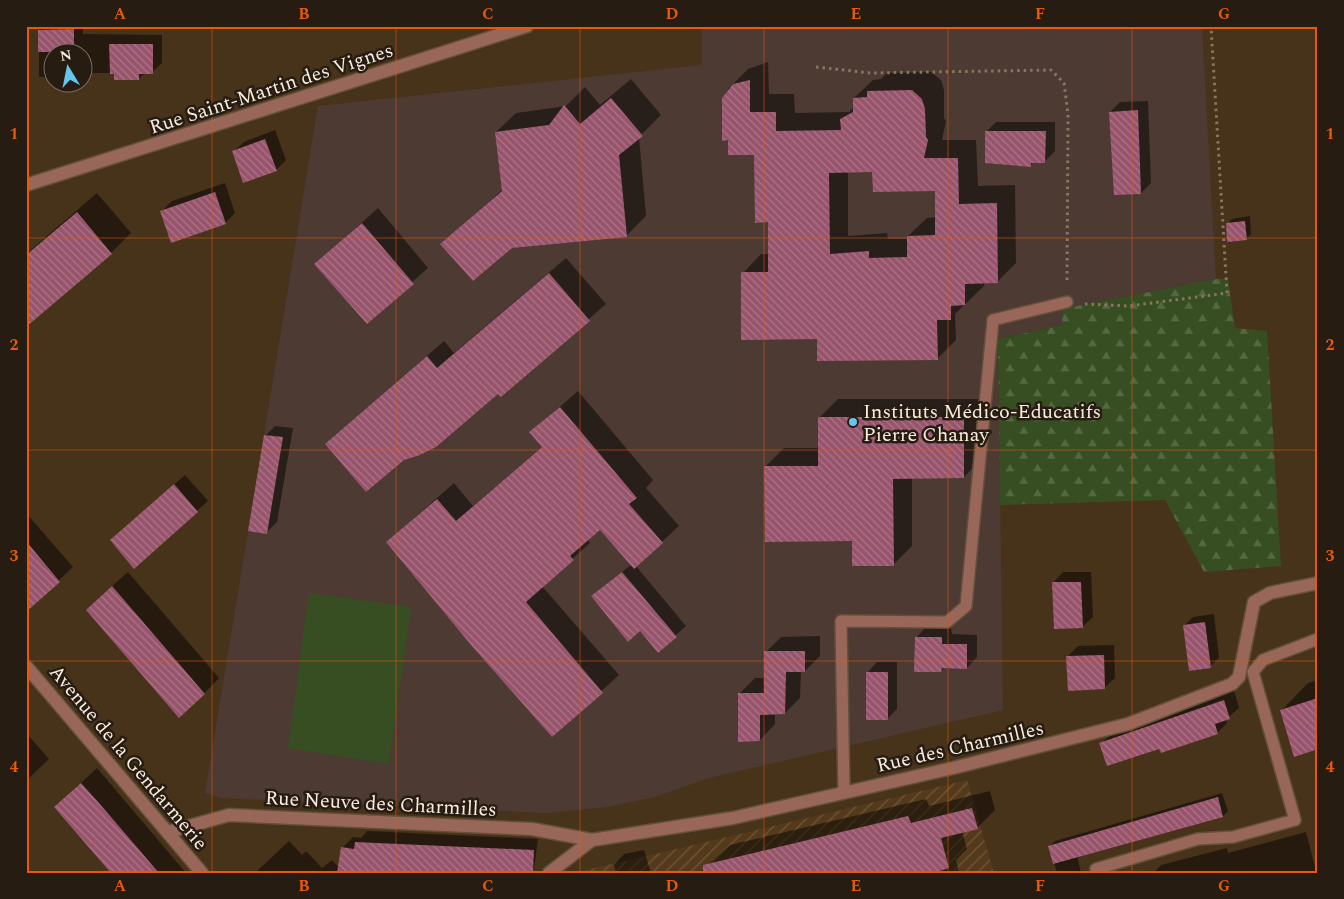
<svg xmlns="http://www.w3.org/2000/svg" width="1344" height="899" font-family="Spectral,serif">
<defs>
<pattern id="industrial-furrows" width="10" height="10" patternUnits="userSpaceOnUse" patternTransform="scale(1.25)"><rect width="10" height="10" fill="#543a1b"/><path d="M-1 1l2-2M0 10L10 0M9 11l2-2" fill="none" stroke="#6e573c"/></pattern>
<pattern id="forest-firs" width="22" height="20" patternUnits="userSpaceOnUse" patternTransform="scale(1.25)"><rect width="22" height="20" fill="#374e23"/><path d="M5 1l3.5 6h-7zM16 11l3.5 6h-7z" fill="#556842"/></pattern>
<pattern id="building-back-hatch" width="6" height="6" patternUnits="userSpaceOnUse" patternTransform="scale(1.25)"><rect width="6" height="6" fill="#97546c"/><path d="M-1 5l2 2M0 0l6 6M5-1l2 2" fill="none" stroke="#ac7587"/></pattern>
</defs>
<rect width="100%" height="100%" fill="#47321a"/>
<path fill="url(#industrial-furrows)" d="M967,780L994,873H573L634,859Z"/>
<path fill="#4d3a32" d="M702,26H1202L1216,279L1061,309L1063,325L998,339L1003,710L709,778L655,797L607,807L546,813L221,798L205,793L318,106L702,65Z"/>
<path fill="url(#forest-firs)" d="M1216,279H1228L1235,328L1267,331L1281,566L1204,572L1165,500L1000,505L998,339L1063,325L1061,309Z"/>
<path fill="#374e23" d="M309,593L411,607L389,764L288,748Z"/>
<path fill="#0007" fill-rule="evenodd" d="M43,26H83V34L162,35V63L152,72L145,73L138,79L116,73H82V52H52V77H39V30Z
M768,62L769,94H794L795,113L849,112L854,107V98L873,80L881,79L887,73L931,72L941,80L944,90V118L946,121L942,140H976L978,186L1015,185L1016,263L997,282H984V286L955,314L956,340L937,359L743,273L761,254H769V221L756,154L729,139L723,98L729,88L748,69ZM848,171H874L936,190V217L927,218L908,236V239H888L887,233L848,236Z
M631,79L661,115L639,137L646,216L627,235L442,244L503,189L496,132L516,113L566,106L585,87L600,105Z
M1148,101L1151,183L1141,193L1110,112L1120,102Z
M996,122H1055V151L1045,161H1035L1030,166L986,132Z
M275,130L286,160L276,170L233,152L244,142Z
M225,183L235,213L225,223L162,211L172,201Z
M97,193L131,233L111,253L26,326V254Z
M378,208L428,268L367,322L316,264Z
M1250,216L1251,234L1246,239L1227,224L1232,219Z
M566,258L606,304L501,396L498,392L326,444L444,341L454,353Z
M578,391L653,480L646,488L679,526L636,566L686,626L658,651L640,629L592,596L632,564L600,528L587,539L590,543L542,586L619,675L553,735L387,542L454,483L473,506L543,446L531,432Z
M838,399H983V458L964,477L912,478V546L893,565L853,540L765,467L784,448H819V418Z
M275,426L293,428L277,522L267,532L265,436Z
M185,475L208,501L134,567L122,530Z
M26,513L73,567L34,603L26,594Z
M128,572L219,678L204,694L102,595Z
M1063,572H1091L1093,617L1082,627L1053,583Z
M1214,614L1219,658L1210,666L1184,626L1193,617Z
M926,627L951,628L952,634L977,635V657L967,668L945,667L941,671L916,638Z
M820,636V656L805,671H801L800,698L785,713L775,714V724L760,740L739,694L755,678H766V652L781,637Z
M1114,645L1115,678L1104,688L1068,656L1078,646Z
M877,662H897V709L887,719L867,673Z
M1318,680V748L1281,711L1308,683Z
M1234,690L1239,708L1226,719L1227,723L1217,733L1160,747L1101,744L1111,734Z
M27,734L49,759L26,781V735Z
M97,768L186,873H113L55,807Z
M990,791L995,810L977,828L962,831L967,849L956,860L959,873H699L730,845L926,799L929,806Z
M1222,793L1228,811L1223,816L1077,856L1081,873H1057L1050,846L1055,841Z
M367,831L538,839L534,869L530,873H255L289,841L302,855L306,851L322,868L332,860L339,868L342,848L353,837L361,838Z
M1306,832L1316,871L1315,873H1154L1161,865L1227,848L1228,853Z
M644,850L651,873H616L614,865L624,854Z"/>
<path fill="url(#building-back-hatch)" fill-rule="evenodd" d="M74,29V52H38V30Z
M109,44H153V74H139V80H114V74H110Z
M750,80V112H776V131L841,130L840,119L853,112V98L867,97V91L912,90L922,99L925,109L926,137L928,140L924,158H958L959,204L997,203L998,283L965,284V305L951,306V320H937L938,360L817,361V339L741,340V272H768V222L755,223L754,155H728V140L722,141V98L733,84ZM872,172L873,192L935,191V235L907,236V257L869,258V251L830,254L829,173Z
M611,98L643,136L619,155L627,237L512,248L473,281L440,244L502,191L495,132L549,125L564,105L580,124Z
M1138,110L1141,194L1114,195L1109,112Z
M985,131H1046L1045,163H1031V167L985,163Z
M265,139L277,171L243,183L232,151Z
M215,192L226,224L171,243L160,211Z
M77,212L112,254L26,327V255Z
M1245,221L1247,240L1227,242L1226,223Z
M362,223L414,284L367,324L314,264Z
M549,273L590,321L501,397L498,394L436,447L420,455L404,460L366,492L325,444L427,356L437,368Z
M560,407L637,498L629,504L663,543L634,569L600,530L570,556L574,560L526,602L603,693L552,737L471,645L386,542L437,499L456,521L542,447L529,432Z
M818,417H964V478L893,479L894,566H852V541L765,542L764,466H818Z
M264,435L283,437L267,534L248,531Z
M174,484L198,512L134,569L110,540Z
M26,541L60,582L26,612Z
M622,572L677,637L658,653L640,631L628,642L591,596Z
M1052,582H1081L1083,628L1054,629Z
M112,586L205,694L179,718L86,610Z
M1205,622L1211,668L1189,671L1183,625Z
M915,637H942V644H967V669L942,668L941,672H914Z
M764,651H805V672H786L785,714L760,715V741L738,742V693H764Z
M1104,655L1105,689L1068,691L1066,656Z
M866,672H888V720H866Z
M1318,698V749L1294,757L1280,710Z
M1224,700L1230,719L1215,724L1218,734L1161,753L1159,749L1107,766L1099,743Z
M81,783L99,803L159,873H111L54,807Z
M1218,797L1223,817L1053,864L1048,846Z
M972,808L978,829L941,838L949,868L933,873H703V865L908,816L911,823Z
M355,842L534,850L533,873H337L341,847L354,849Z"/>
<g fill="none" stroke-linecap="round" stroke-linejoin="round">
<defs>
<path id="service" d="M844,793L841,621L947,622L966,606L993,320L1067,302
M1097,873L1096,869L1198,839L1233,837L1295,820L1253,672L1263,660L1318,639"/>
<path id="minor" d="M26,185L527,26
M26,666L202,873
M168,832L229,815L532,829L592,840
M549,873L592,840L733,818L953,768L1128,724L1232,684L1239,677L1254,602L1270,593L1318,583"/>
</defs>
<use href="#service" stroke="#645039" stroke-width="14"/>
<use href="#minor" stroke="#645039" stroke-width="15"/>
<path stroke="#897662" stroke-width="3" stroke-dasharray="2.5 4" stroke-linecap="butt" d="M816,67L871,73L1051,70L1064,83L1068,114L1067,284
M1085,304L1129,306L1227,293L1211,26"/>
<use href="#service" stroke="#99665a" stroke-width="11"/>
<use href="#minor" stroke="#99665a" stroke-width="12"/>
</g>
<path fill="none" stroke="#e8590c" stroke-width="1" stroke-opacity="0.55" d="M212,26V873M396,26V873M580,26V873M764,26V873M948,26V873M1132,26V873M26,238H1318M26,450H1318M26,661H1318"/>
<circle fill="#64c5ee" stroke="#261c12" stroke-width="2" cx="853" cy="422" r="5"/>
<g text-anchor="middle" stroke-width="5" stroke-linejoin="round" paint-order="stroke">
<g font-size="20" fill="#faecde" stroke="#261c12">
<text transform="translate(271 88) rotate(-18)" y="7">Rue Saint-Martin des Vignes</text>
<text transform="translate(960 746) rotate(-13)" y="7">Rue des Charmilles</text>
<text transform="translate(129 757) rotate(50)" y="7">Avenue de la Gendarmerie</text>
<text transform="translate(381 803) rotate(3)" y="7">Rue Neuve des Charmilles</text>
</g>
<g font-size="20" fill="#faecde" stroke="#261c12" text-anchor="start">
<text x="863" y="418">Instituts Médico-Educatifs<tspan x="863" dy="23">Pierre Chanay</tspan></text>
</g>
</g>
<rect width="1344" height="899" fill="none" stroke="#261c12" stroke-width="55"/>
<g transform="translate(68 68) rotate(350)"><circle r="24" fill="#261c12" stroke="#7b6f64"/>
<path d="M0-4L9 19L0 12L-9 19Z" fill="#64c5ee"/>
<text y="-8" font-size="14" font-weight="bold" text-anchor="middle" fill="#faecde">N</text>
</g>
<rect x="28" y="28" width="1288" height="844" fill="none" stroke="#e8590c" stroke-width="2"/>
<g font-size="16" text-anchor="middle" font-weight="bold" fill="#e8590c">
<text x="120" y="19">A</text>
<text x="304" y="19">B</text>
<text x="488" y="19">C</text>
<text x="672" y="19">D</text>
<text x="856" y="19">E</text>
<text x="1040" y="19">F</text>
<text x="1224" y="19">G</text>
<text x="14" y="139">1</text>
<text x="1330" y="139">1</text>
<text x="14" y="350">2</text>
<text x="1330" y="350">2</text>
<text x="14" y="561">3</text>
<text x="1330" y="561">3</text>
<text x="14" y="772">4</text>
<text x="1330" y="772">4</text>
<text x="120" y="891">A</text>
<text x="304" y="891">B</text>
<text x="488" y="891">C</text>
<text x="672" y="891">D</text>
<text x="856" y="891">E</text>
<text x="1040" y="891">F</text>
<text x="1224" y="891">G</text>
</g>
</svg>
